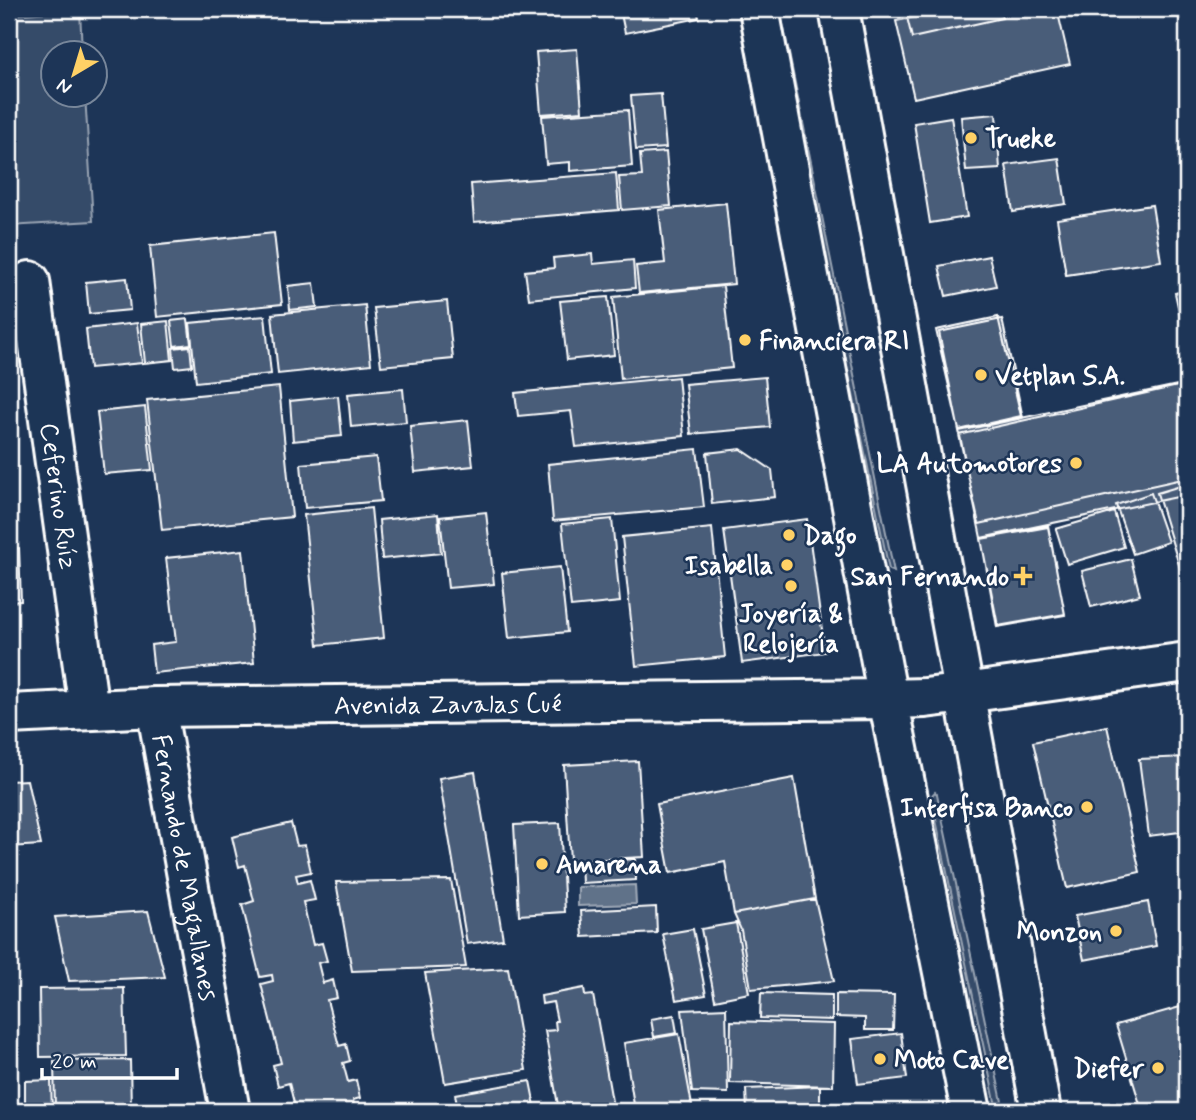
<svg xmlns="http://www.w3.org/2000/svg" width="1196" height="1120" font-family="Mynerve,sans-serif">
<rect width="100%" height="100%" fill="#1d3557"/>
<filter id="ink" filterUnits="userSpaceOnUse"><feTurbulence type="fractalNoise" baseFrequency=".0143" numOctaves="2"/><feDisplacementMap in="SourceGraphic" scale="14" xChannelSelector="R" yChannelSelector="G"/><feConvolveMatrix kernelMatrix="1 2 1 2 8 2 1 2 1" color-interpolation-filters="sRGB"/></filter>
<g filter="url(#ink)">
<path fill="#364b69" stroke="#9aa5b4" stroke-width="2" d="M774,9H780L894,572L889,570Z
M80,10L82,52H52V94L85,95L93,221L9,226V15Z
M935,792L937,794L1004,1111H997L931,796Z"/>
<path fill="#617289" stroke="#a0aab8" stroke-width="2" d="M635,885L636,904L578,906V887Z"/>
<path fill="#4a5d79" stroke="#fff" stroke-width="2" d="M620,9H697L699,18L625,33Z
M900,9H928L901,14Z
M905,9H1000L1002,18L912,38Z
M953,9H1057L1070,64L914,98L896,21Z
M953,9H1057L1070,64L914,98L896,21Z
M577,49L582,111L541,114L536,52Z
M661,94L666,148L636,150L631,96Z
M628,110L632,166L570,171V162L546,164L542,116Z
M996,114L1000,169L966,171L961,117Z
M996,114L1000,169L966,171L961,117Z
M951,117L967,217L930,223L914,123Z
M951,117L967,217L930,223L914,123Z
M666,152L671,206L622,210L619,177L642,176L640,154Z
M1059,158L1066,204L1013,212L1006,165Z
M1059,158L1066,204L1013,212L1006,165Z
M616,173L619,210L474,222L471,184Z
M726,203L734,284L639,293L636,266L665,263L659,210Z
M1152,205L1161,261L1066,275L1057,219Z
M274,233L282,304L157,317L150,246Z
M592,254L593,264L633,260L635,288L529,299L525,271L554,268L553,258Z
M989,256L996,286L946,296L939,266Z
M989,256L996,286L946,296L939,266Z
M127,278L130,310L89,314L86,282Z
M314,283L317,307L290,310L288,286Z
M723,286L732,368L621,379L613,297Z
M1187,290V348L1175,293Z
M608,297L614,355L567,360L560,301Z
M447,301L453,359L381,366L374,308Z
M365,305L371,364L278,374L272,314Z
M265,316L271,374L196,382L190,323Z
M998,317L1021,416L959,430L936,330Z
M188,319L191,344L174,346L171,321Z
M1002,319L1023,418L959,431L939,332Z
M168,321L172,360L145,363L141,324Z
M137,323L142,363L90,368L86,329Z
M190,346L192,366L175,368L173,348Z
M678,377L684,436L576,447L571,411L518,416L515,393Z
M765,377L770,427L691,434L685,384Z
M1187,383V495L981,538L959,431Z
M1187,384V478L979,524L959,435Z
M279,387L292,517L162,530L147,400Z
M403,389L406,422L351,427L348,394Z
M338,396L342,436L293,441L290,401Z
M145,407L152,470L104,474L97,412Z
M468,420L473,466L415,472L410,426Z
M697,449L704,507L553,521L548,464Z
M741,449L772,470L775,497L712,504L707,453Z
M376,457L381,501L305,508L301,464Z
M1187,484V577L1183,578L1157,493Z
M1187,484V577L1183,578L1157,493Z
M1151,493L1168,542L1133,554L1116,505Z
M371,508L384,638L318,645L304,515Z
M486,512L494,584L448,588L440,517Z
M1114,512L1124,547L1067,564L1056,529Z
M438,514L441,553L382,559L379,520Z
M612,519L620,602L571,607L562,524Z
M807,519L825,652L742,663L724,530Z
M1048,525L1065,615L997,627L981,538Z
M1048,527L1065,614L998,626L981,539Z
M712,528L725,657L636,666L622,537Z
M19,548L21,601L9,602V549Z
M243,550L254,663L154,673L151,645L176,642L166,558Z
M1131,559L1140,595L1091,607L1082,571Z
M1131,559L1140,595L1091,607L1082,571Z
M560,567L567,632L509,638L502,573Z
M1107,726L1140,872L1067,888L1033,742Z
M1187,757V831L1149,836L1139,759Z
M638,761L644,857L570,861L564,765Z
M475,772L503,939L467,944L439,778Z
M794,778L815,899L734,914L725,862L670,873L657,804Z
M27,780L41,845L9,847V781Z
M291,823L297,846L305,845L311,872L296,875L298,883L310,880L315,900L303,902L313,945L322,943L327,961L318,963L323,983L333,980L337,998L327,1000L339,1046L346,1044L350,1061L343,1063L348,1082L356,1080L360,1098L353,1100L355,1111H283L295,1107L289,1083L278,1086L273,1065L281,1063L261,984L273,981L272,975L260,977L242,905L254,901L245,865L239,867L232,837Z
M560,823L565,912L519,915L514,825Z
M635,859L636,880L582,883L581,862Z
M451,880L466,967L352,971L336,882Z
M815,899L834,981L751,989L741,930L734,914Z
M1148,902L1156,946L1084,960L1075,916Z
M656,907L657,933L583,937L581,911Z
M148,911L165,977L69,981L55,917Z
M736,923L749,993L715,1000L701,929Z
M693,929L706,995L676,1000L663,934Z
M508,968L526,1070L445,1083L425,973Z
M124,988L126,1056L40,1057L39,989Z
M584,988L585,996L593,995L613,1107L587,1111H559L545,1031L556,1030L555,1021H557L553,1002L542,1004L541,996Z
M761,993L832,995V1020L760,1018Z
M836,994L894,995L893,1030H865V1018L836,1017Z
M1187,1005V1111H1142L1116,1025Z
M726,1008L728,1093L692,1092L682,1010Z
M674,1015L677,1033L654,1037L651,1019Z
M731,1021L834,1024L833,1086L730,1083Z
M901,1033L907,1078L858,1084L852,1039Z
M679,1034L693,1111H635L624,1043Z
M130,1060L131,1111H55L54,1061Z
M51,1080L52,1111H25V1081Z
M530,1081L536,1111H458L455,1094Z
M820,1086V1111H747L746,1089Z"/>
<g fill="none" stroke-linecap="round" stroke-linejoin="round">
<defs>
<g id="street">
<path id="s1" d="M30,281L89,710"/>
<path id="s2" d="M156,707L230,1111"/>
</g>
<g id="secondary">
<path d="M965,693L1187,662"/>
<path id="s3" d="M9,714L156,707L888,699"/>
</g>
<path id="highway" d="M759,9L888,699L971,1111
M839,9L1041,1111
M888,699L925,698L965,693"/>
</defs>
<use href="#street" stroke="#fff" stroke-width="44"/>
<use href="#secondary" stroke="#fff" stroke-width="44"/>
<use href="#highway" stroke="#fff" stroke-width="44"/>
<use href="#street" stroke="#1d3557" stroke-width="38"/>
<use href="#secondary" stroke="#1d3557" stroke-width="38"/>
<use href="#highway" stroke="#1d3557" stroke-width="38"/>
</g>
</g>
<g fill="#ffd166" stroke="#1d3557" stroke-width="2.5">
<circle cx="971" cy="138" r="7"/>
<circle cx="745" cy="340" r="7"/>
<circle cx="981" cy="375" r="7"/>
<circle cx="1076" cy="463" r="7"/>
<circle cx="789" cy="535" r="7"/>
<circle cx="787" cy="565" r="7"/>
<path d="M1019.5 565.5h7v7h7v7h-7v7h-7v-7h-7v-7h7z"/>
<circle cx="791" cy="586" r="7"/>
<circle cx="1087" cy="807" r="7"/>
<circle cx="542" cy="864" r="7"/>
<circle cx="1116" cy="931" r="7"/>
<circle cx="880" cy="1059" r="7"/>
<circle cx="1158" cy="1068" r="7"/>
</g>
<g text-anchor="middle" stroke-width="5" stroke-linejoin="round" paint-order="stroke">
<g font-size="26" font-weight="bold" fill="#fff" stroke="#1d3557" text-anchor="start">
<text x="985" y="147">Trueke</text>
<text x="759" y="349">Financiera RI</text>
<text x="995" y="384">Vetplan S.A.</text>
<text x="1062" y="472" text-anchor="end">LA Automotores</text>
<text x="803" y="544">Dago</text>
<text x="773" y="574" text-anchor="end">Isabella</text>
<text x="1009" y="585" text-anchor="end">San Fernando</text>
<text x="791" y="622" text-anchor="middle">Joyería &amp;<tspan x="791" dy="30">Relojería</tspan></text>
<text x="1073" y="816" text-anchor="end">Interfisa Banco</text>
<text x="556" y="873">Amarena</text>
<text x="1102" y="940" text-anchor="end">Monzon</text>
<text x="894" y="1068">Moto Cave</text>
<text x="1144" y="1077" text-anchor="end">Diefer</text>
</g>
<g font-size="26" fill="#fff" stroke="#1d3557">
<text dy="9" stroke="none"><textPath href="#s1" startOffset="217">Ceferino Ruíz</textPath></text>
<text dy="9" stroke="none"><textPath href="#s3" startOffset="439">Avenida Zavalas Cué</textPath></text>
<text dy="9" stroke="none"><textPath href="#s2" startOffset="163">Fernando de Magallanes</textPath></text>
</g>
</g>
<rect width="1196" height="1120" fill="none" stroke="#1d3557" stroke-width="35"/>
<rect x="18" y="18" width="1161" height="1085" fill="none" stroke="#fff" stroke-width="2.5" filter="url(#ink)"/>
<g transform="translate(74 74) rotate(218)"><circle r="33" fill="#1d3557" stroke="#77869a" stroke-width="2"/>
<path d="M0-5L12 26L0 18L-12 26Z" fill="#ffd166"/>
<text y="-10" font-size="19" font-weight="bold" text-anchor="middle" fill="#ffffff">N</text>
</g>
<path d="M42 1068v10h135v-10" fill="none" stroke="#ffffff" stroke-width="3.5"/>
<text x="52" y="1068" font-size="21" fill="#ffffff" stroke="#1d3557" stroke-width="5" paint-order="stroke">20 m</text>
</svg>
